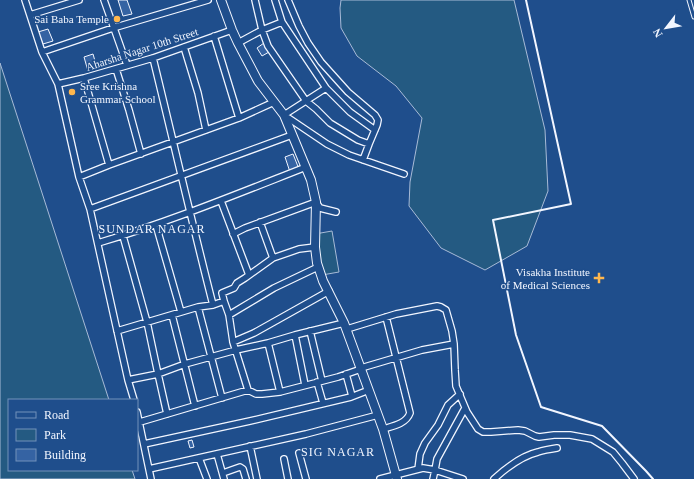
<svg xmlns="http://www.w3.org/2000/svg" width="694" height="479" font-family="Georgia,serif">
<rect width="100%" height="100%" fill="#1f4e8c"/>
<path fill="#245a82" stroke="#a8bbd7" d="M341,0H514L545,130L548,191L527,246L485,270L441,248L409,206L410,182L422,118L396,86L357,56L341,28L340,8Z
M0,63L109,400H9V470H132L135,479H0Z
M332,231L339,272L322,275L315,234Z"/>
<path fill="#3563a3" stroke="#f2f6ff" d="M118,0H127L132,14L123,16Z
M48,29L53,41L43,44L38,32Z
M264,43L269,52L262,56L257,48Z
M93,54L97,68L88,71L84,57Z
M293,154L299,169L290,172L285,157Z
M192,440L194,447L190,448L188,441Z"/>
<g fill="none" stroke-linecap="round" stroke-linejoin="round">
<defs>
<path id="lane" d="M689,0L694,17"/>
<path id="street" d="M25,0L42,52L58,84L79,177L90,209L128,380L134,400
M104,0L127,65
M255,0L262,30L268,46L306,101L316,109L330,123L358,140L369,144
M275,0L282,22L326,88L350,112L375,130
M288,0L299,26L308,43L321,62L348,92L375,115L378,120L377,125L369,144L363,160
M30,15L79,0
M214,36L239,118
M238,43L262,30L282,22
M184,47L198,93L206,130
M42,52L113,28L208,0
M153,58C173,140 192,223 213,305
M116,69L129,110L141,154
M84,78L109,165
M58,84L84,78L153,58L232,30
M326,88L284,115L327,144L349,155L404,174
M79,177L109,165L206,130L239,118L274,102
M221,201L249,275
M90,209L292,135
M260,222L273,258
M156,225L181,312
M233,234L245,228L316,202L320,208L336,212
M123,236L147,322L158,374L167,414
M98,243C169,222 237,194 306,167
M224,301L222,293L234,288L237,283L245,278L273,258L299,249L315,247
M198,307L222,398
M172,315L195,406
M229,315L274,288L318,267
M347,329L396,314L437,306L441,307L446,310L452,331L454,344L455,370L456,386L467,412L478,429L483,432H491L518,430L525,431L535,436L539,437L554,435H570L592,439L613,452L622,463L634,479
M117,331L198,307L213,305L224,301L229,315L233,342L248,390
M310,331L322,381
M295,335L305,385
M233,342L254,333L329,291
M268,343L280,392
M361,368L422,350L454,344
M346,374L352,396
M128,380L158,374L185,364L236,350L268,343L295,335L344,323
M317,382L323,403
M137,412L151,479
M140,422L248,390L256,394H262L280,392L338,377L361,369
M383,429C393,426 406,424 410,413L386,317
M144,444L250,421L351,397L369,390
M250,446L257,479
M299,453L306,479
M217,454L224,479
M199,458L207,479
M284,459L288,479
M149,469L306,434L378,415
M418,469L420,454L425,443L438,425L448,405L460,394
M223,473L240,467L243,469L246,479
M380,479L423,468L435,470L463,479
M433,479L435,470L437,459L465,408
M494,479C506,468 521,456 538,452C544,450 550,449 557,448"/>
<path id="secondary" d="M221,0L232,30L238,43L258,81L284,115L311,180L316,202L315,247L317,263L323,281L344,323L383,429L397,479"/>
</defs>
<use href="#lane" stroke="#f2f6ff" stroke-width="5"/>
<use href="#street" stroke="#f2f6ff" stroke-width="8"/>
<use href="#secondary" stroke="#f2f6ff" stroke-width="10"/>
<use href="#lane" stroke="#1f4e8c" stroke-width="3"/>
<use href="#street" stroke="#1f4e8c" stroke-width="5.5"/>
<use href="#secondary" stroke="#1f4e8c" stroke-width="8"/>
<path stroke="#f2f6ff" stroke-width="2" d="M526,0L571,204L493,220L516,335L541,407L602,426L646,471L653,479"/>
</g>
<g fill="#ffb74d" stroke="#1f4e8c" stroke-width="1.5">
<circle cx="117" cy="19" r="4"/>
<circle cx="72" cy="92" r="4"/>
<path d="M597 272h4v4h4v4h-4v4h-4v-4h-4v-4h4z"/>
</g>
<g text-anchor="middle" stroke-width="3" stroke-linejoin="round" paint-order="stroke">
<g font-size="11" fill="#f2f6ff" stroke="#1f4e8c" text-anchor="end">
<text x="109" y="23">Sai Baba Temple</text>
<text x="80" y="90" text-anchor="start">Sree Krishna<tspan x="80" dy="13">Grammar School</tspan></text>
<text x="590" y="276">Visakha Institute<tspan x="590" dy="13">of Medical Sciences</tspan></text>
</g>
<g font-size="11" fill="#f2f6ff" stroke="#1f4e8c">
<text transform="translate(142 49) rotate(-18)" y="4">Aharsha Nagar 10th Street</text>
</g>
<g font-size="12" letter-spacing="1" fill="#f2f6ff" stroke="#1f4e8c">
<text x="152" y="233">SUNDAR NAGAR</text>
<text x="338" y="456">SIG NAGAR</text>
</g>
</g>
<rect x="8" y="399" width="130" height="72" fill="#1f4e8c" stroke="#7391ba"/>
<rect x="16" y="412" width="20" height="6" fill="#1f4e8c" stroke="#7391ba"/>
<text x="44" y="419" font-size="12" fill="#f2f6ff">Road</text>
<rect x="16" y="429" width="20" height="12" fill="#245a82" stroke="#7391ba"/>
<text x="44" y="439" font-size="12" fill="#f2f6ff">Park</text>
<rect x="16" y="449" width="20" height="12" fill="#3563a3" stroke="#7391ba"/>
<text x="44" y="459" font-size="12" fill="#f2f6ff">Building</text>
<g transform="translate(666 28) rotate(239)" stroke="#1f4e8c" stroke-width="3" paint-order="stroke">
<path d="M0-3L7 15L0 10L-7 15Z" fill="#f2f6ff"/>
<text y="-6" font-size="11" font-weight="bold" text-anchor="middle" fill="#f2f6ff">N</text>
</g>
</svg>
